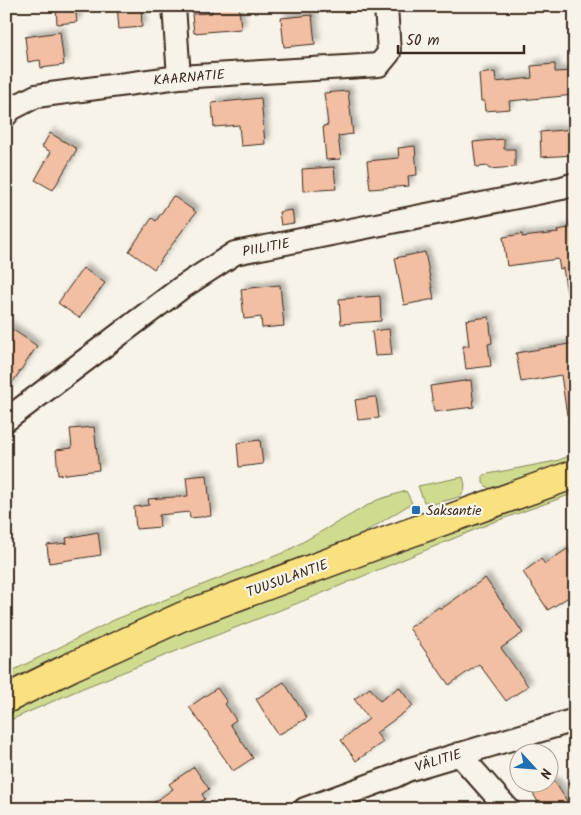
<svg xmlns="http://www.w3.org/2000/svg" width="581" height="815" font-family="Kalam,sans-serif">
<defs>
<filter id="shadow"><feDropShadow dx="4.5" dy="-4.5" stdDeviation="2.5" flood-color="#0004"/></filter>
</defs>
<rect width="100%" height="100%" fill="#f7f3e8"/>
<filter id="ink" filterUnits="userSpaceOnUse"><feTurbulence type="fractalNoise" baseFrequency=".02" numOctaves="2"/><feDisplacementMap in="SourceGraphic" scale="10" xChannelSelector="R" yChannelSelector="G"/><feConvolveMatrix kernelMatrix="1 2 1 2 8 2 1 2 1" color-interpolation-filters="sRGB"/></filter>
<g filter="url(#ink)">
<path fill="#cfdc90" stroke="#858357" d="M575,454V462L492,490L488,488L483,483V475L556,461Z
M463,477L465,485L464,491L459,497L430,505L429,502H424L418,486Z
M575,488V493L491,523L308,599L83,688L6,722V709L213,615Z
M406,491L412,503L359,536L205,594L52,659L6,682V674L114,620L285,552L377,500Z"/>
<path fill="#f2bfa3" stroke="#3b2a1e" filter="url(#shadow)" d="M56,6H75L77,22L57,24Z
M117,6H141L142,27L119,29Z
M211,6H239L241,29L194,33L192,14L212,13Z
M312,15L315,44L284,47L281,18Z
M60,32L64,65L41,68L40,60L28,62L25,37Z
M555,64V72L575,71V95L509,101L510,109L485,111L484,101H481L479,74L495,72L496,82L532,78L531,66Z
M348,91L353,134L338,136L341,159L326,160L323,126L328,125L324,93Z
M261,98L265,144L241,146L239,125L214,127L212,103Z
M575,129V155L541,157L540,132Z
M50,133L77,149L53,190L35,180L51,152L42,147Z
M504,139V149H515V167L489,169V166L476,167L473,142Z
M415,146L417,175L408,176L409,186L370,189L367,161L399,158L398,148Z
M334,167L336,189L303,191L302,169Z
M173,196L196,212L154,269L129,251L152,218L156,221Z
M292,210L294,223L281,225L279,212Z
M575,227V294H567L563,268L560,269L558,259L507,266L503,237L522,234V237L558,233L557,230Z
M425,252L434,299L404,305L395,258Z
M83,268L105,283L79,318L58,303Z
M280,285L284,326L262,328L261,317L244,319L241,289Z
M380,296L381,321L341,324L339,299Z
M489,317L492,343L488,344L491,366L466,369L463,346H469L466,320Z
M6,325L37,346L6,392Z
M389,329L392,355L375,356L372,331Z
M575,343V414L567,415L561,375L521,382L516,353Z
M471,380L474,407L434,412L430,386Z
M373,397H376L379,418L358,420L355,400Z
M94,427L99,470L58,475L56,450L72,448L70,429Z
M260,440L263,464L239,467L237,443Z
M207,475L211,516L190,518L189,512L159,515L160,527L136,529L134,507L149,505L148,499L188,496L186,477Z
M98,532L101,555L49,563L47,545L67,543L66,538Z
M567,549L575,560V593L548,610L523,572L541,559L545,564Z
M485,578L523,633L501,648L528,686L506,701L479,664L449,685L409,628L439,607L441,609Z
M284,682L307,718L278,735L256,699Z
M399,687L413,706L376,733L383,742L356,761L341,740L369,719L354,699L370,688L380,701Z
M217,688L227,702L225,704L236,720L230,724L253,758L233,771L218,749L219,748L189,707Z
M194,767L209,789L202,794L205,799L191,809H145L173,789L169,784Z
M526,782H555L572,809H546L540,800L538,802Z"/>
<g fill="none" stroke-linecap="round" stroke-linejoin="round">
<defs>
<path id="minor" d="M174,6L179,77
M6,115L11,109L36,96L179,77L379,65L389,53L386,6
M6,420L181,288L235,253L562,188L575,184
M459,754L508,809
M305,809L395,776L407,770L575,720"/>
<path id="major" d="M6,699L71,667L181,617L398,537L575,474"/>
</defs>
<use href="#minor" stroke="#3b2a1e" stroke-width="26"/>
<use href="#major" stroke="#3b2a1e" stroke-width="31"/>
<use href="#minor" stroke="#f7f3e8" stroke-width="22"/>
<use href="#major" stroke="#fae180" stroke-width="28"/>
</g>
</g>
<rect fill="#1f6fb2" stroke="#f7f3e8" stroke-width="2" x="411" y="505" width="10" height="10" rx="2.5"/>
<g text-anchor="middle" stroke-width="4.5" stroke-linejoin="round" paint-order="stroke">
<g font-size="14" fill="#3b2a1e" stroke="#f7f3e8">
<text transform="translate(189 77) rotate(-5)" y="5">KAARNATIE</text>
<text transform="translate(266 247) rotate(-11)" y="5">PIILITIE</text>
<text transform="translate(287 578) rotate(-20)" y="5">TUUSULANTIE</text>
<text transform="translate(438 760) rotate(-17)" y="5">VÄLITIE</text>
</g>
<g font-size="14" fill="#3b2a1e" stroke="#f7f3e8" text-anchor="start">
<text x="426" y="515">Saksantie</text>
</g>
</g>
<rect width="581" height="815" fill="none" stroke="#f7f3e8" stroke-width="25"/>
<rect x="12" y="12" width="556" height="790" fill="none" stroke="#3b2a1e" stroke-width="2" filter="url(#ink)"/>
<g transform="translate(534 768) rotate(116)"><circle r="24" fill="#f7f3e8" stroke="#aca397"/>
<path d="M0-4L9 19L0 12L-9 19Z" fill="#1f6fb2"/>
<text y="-8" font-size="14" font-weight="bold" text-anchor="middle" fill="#3b2a1e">N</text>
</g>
<path d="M398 45v8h126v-8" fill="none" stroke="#3b2a1e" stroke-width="2.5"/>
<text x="406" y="45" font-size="15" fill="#3b2a1e" stroke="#f7f3e8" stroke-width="4" paint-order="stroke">50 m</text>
</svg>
